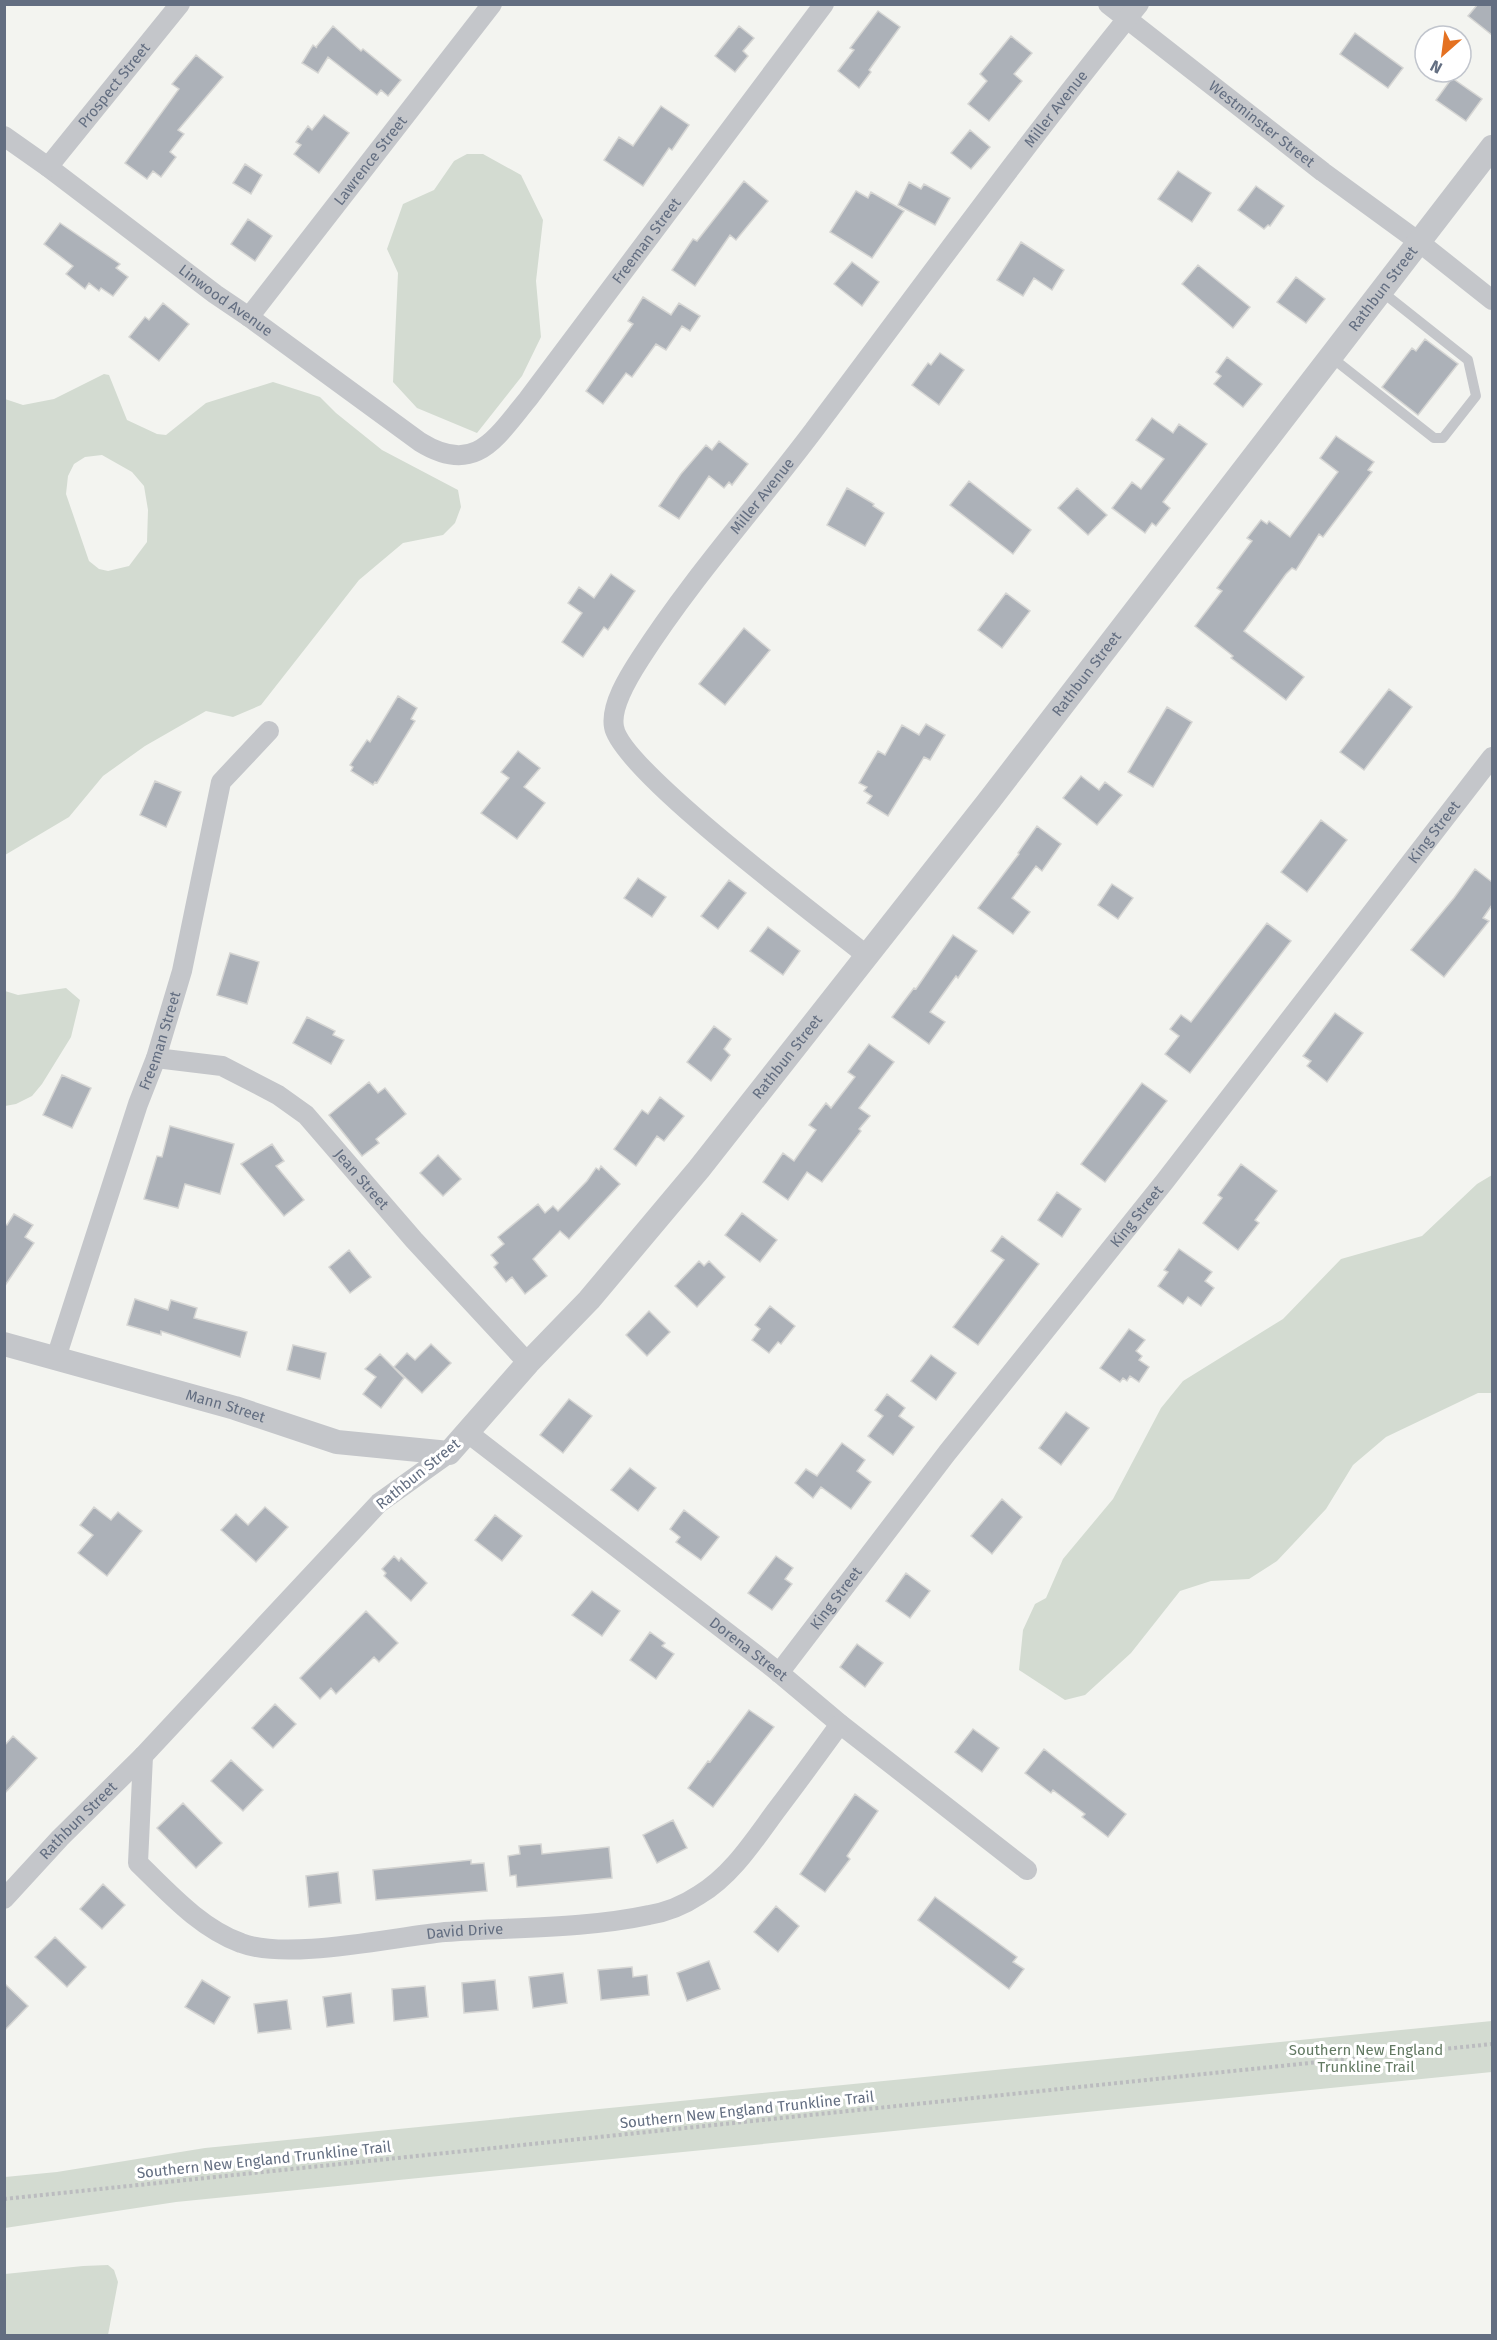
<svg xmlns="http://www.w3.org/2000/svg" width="1497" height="2340" font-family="'Fira Sans',sans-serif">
<rect width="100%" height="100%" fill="#f3f4f0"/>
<path fill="#d3dbd1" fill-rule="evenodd" d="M467,154H483L521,175L543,220L536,281L541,337L522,376L477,433L417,408L393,382L398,273L387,249L403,204L434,190L454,161Z
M104,374L109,375L127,420L157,434L166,435L206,403L273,382L320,397L336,413L382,450L458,490L461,507L455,523L443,535L403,543L359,580L261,705L233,717L206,711L145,746L103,776L69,817L5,855V399L23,405L54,399ZM102,455L132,472L144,486L148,510L147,542L129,566L108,571L99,569L89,561L66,494L68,476L74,464L85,457Z
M66,988L80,1000L71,1037L42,1084L32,1096L16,1104L5,1106V991L18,995Z
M1492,1175V1393H1478L1386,1437L1353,1465L1326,1509L1277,1561L1249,1579L1211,1581L1180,1591L1131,1653L1085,1695L1065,1700L1019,1670L1023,1630L1035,1604L1046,1598L1063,1559L1113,1499L1161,1408L1183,1381L1283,1319L1341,1259L1422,1236L1477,1184Z
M1492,2021V2072L176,2202L5,2228V2177L57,2172L205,2148Z
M108,2265L114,2270L118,2282L108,2335H5V2274L83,2266Z"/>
<path fill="#acb1b8" stroke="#d5d5d3" stroke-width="1.5" d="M1478,4H1492V35L1468,16Z
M878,11L900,27L869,70L871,72L859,88L838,71L854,50L850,48Z
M333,26L361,51L363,49L401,80L388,96L381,90L377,95L328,57L318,73L302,63L313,45L317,48L316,47Z
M739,26L754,38L743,51L748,56L735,72L715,56Z
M1355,33L1403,68L1388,88L1340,54Z
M1011,36L1032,53L1014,74L1022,81L989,121L968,104L987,81L980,74Z
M196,55L223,77L178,130L184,134L170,152L176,157L161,177L153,171L147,179L125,163L179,89L172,84Z
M1452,78L1482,99L1466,121L1436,100Z
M661,106L689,125L672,150L669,148L643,186L604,160L619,137L633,146Z
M324,115L349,133L319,173L294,154L301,145L296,142L308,126L312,130Z
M970,130L990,147L971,169L951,153Z
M245,164L262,175L251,194L233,183Z
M1178,171L1211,193L1192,222L1158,199Z
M744,181L768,201L736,240L730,235L695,286L672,270L693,239L697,241Z
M909,182L921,189L924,184L950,198L935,225L898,205Z
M1256,186L1284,206L1270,226L1268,225L1264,229L1238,210Z
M856,191L868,198L871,192L904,211L872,258L830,232Z
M248,219L272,236L255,261L231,244Z
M60,223L120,264L116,268L128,277L113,296L101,288L99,291L89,283L85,289L66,274L73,266L44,244Z
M1021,242L1064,270L1052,290L1034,278L1023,296L997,280Z
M852,262L879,282L862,306L834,284Z
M1198,265L1250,307L1233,328L1182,284Z
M1296,277L1325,299L1306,323L1277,302Z
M643,297L671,315L679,303L700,316L690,331L682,326L666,350L656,344L632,377L626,373L603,404L586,391L633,324L628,321Z
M163,303L189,324L159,361L129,337L145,317L149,320Z
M1425,339L1458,364L1418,415L1382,387L1412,348L1416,351Z
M940,353L964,370L939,405L912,385L928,363L931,365Z
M1227,357L1262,384L1243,407L1214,384L1221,376L1216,372Z
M1152,418L1173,433L1179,424L1207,444L1163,502L1170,508L1156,526L1152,523L1145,533L1112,508L1132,482L1141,489L1164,459L1136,440Z
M1336,436L1374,462L1368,470L1372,472L1323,537L1319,534L1296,570L1292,568L1286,574L1244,631L1304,677L1286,700L1231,658L1233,656L1195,626L1222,591L1217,588L1252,541L1247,538L1261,520L1267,524L1269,521L1290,537L1338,472L1320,458Z
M719,441L748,464L732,485L729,482L724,488L709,476L679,519L659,506L681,474L706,445L712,450Z
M969,481L1031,530L1013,554L950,505Z
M847,488L874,504L873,506L884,513L865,546L827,525Z
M1077,488L1107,515L1088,535L1058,508Z
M611,574L635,591L608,630L604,627L583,657L562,642L582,613L568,603L579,587L594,598Z
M1006,593L1030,611L1002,648L978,630Z
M744,628L770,650L725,705L699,684Z
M1389,689L1412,707L1364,770L1340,752Z
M398,696L417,708L411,719L415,721L377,783L375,782L373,785L351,771L353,767L350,765L367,740L370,742Z
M1167,707L1192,722L1153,787L1128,772Z
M926,724L945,735L930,760L924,757L888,816L867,803L872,796L864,791L867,787L859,783L878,751L885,755L902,725L919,735Z
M518,751L540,768L524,787L545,803L517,839L481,813L509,778L501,772Z
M1081,776L1099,790L1105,782L1122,795L1097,825L1063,798Z
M155,781L181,792L166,827L140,815Z
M1321,820L1347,840L1307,892L1281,872Z
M1037,826L1061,844L1042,871L1036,866L1012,898L1030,912L1013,934L978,908L1019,854L1018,853Z
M1475,869L1492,882V905L1483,918L1489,921L1444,977L1411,950L1454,898Z
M638,878L666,897L652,917L624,898Z
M729,880L746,893L718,929L701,916Z
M1112,884L1133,898L1118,919L1098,905Z
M1267,923L1291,941L1190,1073L1165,1054L1179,1036L1170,1029L1181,1015L1191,1022Z
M768,927L800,951L783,975L750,951Z
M953,935L977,951L958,978L956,976L930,1012L945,1022L929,1044L892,1017L914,988L916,989Z
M230,953L259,962L247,1004L217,995Z
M1335,1013L1363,1033L1327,1082L1307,1066L1311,1061L1303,1056Z
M307,1017L335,1031L333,1035L344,1040L331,1064L293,1043Z
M714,1026L731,1039L724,1049L730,1055L711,1081L687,1062Z
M869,1044L894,1062L859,1108L870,1116L859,1129L861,1131L822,1182L807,1172L788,1200L763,1182L783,1153L794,1161L816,1130L809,1125L826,1103L831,1108L855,1077L848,1072Z
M62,1075L91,1088L72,1128L43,1115Z
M369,1082L378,1093L385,1088L406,1114L376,1139L379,1143L362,1156L329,1115Z
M1142,1083L1167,1101L1105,1182L1081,1164Z
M660,1097L684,1116L664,1141L657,1136L636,1166L614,1149L642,1110L648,1114Z
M170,1126L234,1144L220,1194L185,1184L178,1208L144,1199L157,1156L162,1157Z
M272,1144L284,1161L276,1166L304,1200L284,1216L241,1164Z
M438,1155L461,1179L443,1196L420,1173Z
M1241,1164L1277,1191L1255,1220L1259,1223L1238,1250L1203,1223L1222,1198L1218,1195Z
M601,1166L620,1184L569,1239L560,1231L533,1259L547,1276L525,1294L512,1277L506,1282L494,1267L498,1263L491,1255L504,1244L498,1237L538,1204L545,1213L553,1206L558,1211L587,1181L596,1168L599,1170Z
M1057,1192L1081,1209L1062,1237L1038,1220Z
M742,1213L777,1240L760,1262L725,1235Z
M14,1214L33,1225L25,1237L34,1243L4,1287V1223L7,1225Z
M1002,1236L1039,1264L978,1345L953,1327L1004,1260L991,1251Z
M1179,1249L1212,1272L1205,1281L1214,1288L1201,1306L1188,1297L1183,1304L1158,1286L1168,1272L1164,1270Z
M349,1250L371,1277L350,1293L329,1267Z
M699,1261L704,1266L709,1261L725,1277L697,1307L675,1286Z
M135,1299L168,1310L171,1300L197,1308L194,1318L247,1332L240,1357L161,1331V1335L127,1325Z
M770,1306L795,1326L781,1344L778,1342L769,1353L752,1340L760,1329L755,1325Z
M649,1311L670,1332L647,1356L626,1335Z
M1129,1329L1145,1340L1136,1351L1142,1356L1139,1360L1149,1367L1139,1382L1130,1376L1127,1381L1123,1378L1120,1382L1100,1368Z
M431,1344L451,1363L422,1393L394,1367L407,1353L415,1360Z
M293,1345L326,1353L320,1379L287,1370Z
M380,1354L404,1378L381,1408L363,1394L376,1377L365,1369Z
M931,1355L956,1373L936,1400L911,1381Z
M887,1394L905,1408L899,1416L914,1427L893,1455L868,1436L883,1416L875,1410Z
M569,1399L592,1416L563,1453L540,1435Z
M1066,1412L1089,1428L1061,1465L1039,1448Z
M842,1443L865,1460L857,1471L871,1482L851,1509L821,1487L813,1498L795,1483L806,1469L817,1476Z
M630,1468L656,1488L638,1511L611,1490Z
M1002,1499L1022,1517L992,1554L971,1536Z
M94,1507L111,1520L118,1512L142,1531L107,1576L78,1553L93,1535L80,1525Z
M265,1507L288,1527L256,1562L221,1530L236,1514L248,1525Z
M684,1510L719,1537L701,1560L676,1542L680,1537L670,1529Z
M495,1515L522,1536L502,1561L475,1540Z
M394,1556L399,1561L401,1558L427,1583L411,1601L384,1576L386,1573L382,1569Z
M776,1556L793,1568L785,1579L792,1584L772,1610L748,1593Z
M906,1573L930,1591L910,1618L886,1601Z
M592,1591L620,1611L602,1636L572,1615Z
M366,1611L398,1643L379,1662L374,1657L336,1694L331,1688L320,1699L300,1678Z
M650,1632L665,1643L662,1646L674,1654L656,1679L630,1660Z
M857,1644L883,1663L865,1687L840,1667Z
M275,1704L296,1724L273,1748L252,1728Z
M749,1710L774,1727L713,1807L688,1788L708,1761L710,1762Z
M973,1729L999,1748L982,1772L955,1752Z
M13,1736L37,1758L4,1794V1746Z
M1044,1749L1126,1814L1108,1837L1082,1817L1085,1814L1053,1790L1051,1793L1025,1773Z
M231,1760L263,1790L243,1811L211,1781Z
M855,1794L878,1811L847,1856L850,1859L825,1892L800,1874Z
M183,1803L222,1843L196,1868L157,1828Z
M673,1820L687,1848L657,1863L643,1835Z
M541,1844L542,1854L609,1847L612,1878L517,1887L516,1875L510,1876L508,1856L520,1854L519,1846Z
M471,1860V1864L484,1863L487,1891L376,1900L373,1870Z
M338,1872L341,1903L309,1907L306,1876Z
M103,1884L125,1905L102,1929L80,1909Z
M935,1897L1017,1957L1013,1962L1024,1969L1009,1989L918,1920Z
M776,1906L799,1926L778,1952L754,1932Z
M55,1937L86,1967L67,1987L35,1957Z
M709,1961L720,1989L687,2001L677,1973Z
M632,1967L633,1977L647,1975L649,1995L601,2000L598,1970Z
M563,1973L567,2003L533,2008L529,1977Z
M202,1980L230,1997L214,2024L185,2007Z
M495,1980L498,2010L464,2013L462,1983Z
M4,1983L28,2006L4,2031Z
M425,1986L428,2017L394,2021L392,1989Z
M351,1993L354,2023L327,2027L323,1997Z
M287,2000L291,2029L258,2033L254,2004Z"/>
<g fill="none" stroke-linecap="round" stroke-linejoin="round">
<path stroke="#bbbcbf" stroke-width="4" stroke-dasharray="3 3" stroke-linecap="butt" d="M4,2199L1492,2044"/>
<path stroke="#c4c6ca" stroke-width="10" d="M1331,357L1434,438H1443L1476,396L1468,360L1381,291"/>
<g stroke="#c4c6ca" stroke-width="20">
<path id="s1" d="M1108,4L1323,172L1419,242L1492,300"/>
<path id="s2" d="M4,136L48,167L215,294L249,317L420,442C475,476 495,439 528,399L824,4"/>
<path id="s3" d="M48,167L180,4"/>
<path id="s4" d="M249,317L492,4"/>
<path id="s5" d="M866,955C823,920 621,770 614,727C610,706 629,676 640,659C692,578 756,507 814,430C921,288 1026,143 1139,4"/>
<path id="s6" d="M156,1058L222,1066L278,1095L306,1115L414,1240L528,1363"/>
<path id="s7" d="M56,1358L138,1104L156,1058L182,971L221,782L269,731"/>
<path id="s8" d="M468,1433L777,1671L840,1724L1027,1870"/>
<path id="s9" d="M779,1673L947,1453L1165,1181L1492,757"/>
<path id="s10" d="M143,1756L138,1863C169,1893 200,1928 241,1943C287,1961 393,1937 445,1932C511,1927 584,1929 649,1915C667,1912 684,1905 699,1895C731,1876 753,1842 775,1812C797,1783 819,1753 840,1724"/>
<path id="s11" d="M4,1899L60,1838L143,1756L379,1503L449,1453"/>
</g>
<path stroke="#c4c6ca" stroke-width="24" id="s12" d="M4,1344L235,1408L337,1442L449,1453L528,1363L589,1300L699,1169L988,802L1492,147"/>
</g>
<g text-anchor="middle" stroke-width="6" stroke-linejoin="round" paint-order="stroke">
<g font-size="15" fill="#636e81" stroke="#fff">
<text dy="5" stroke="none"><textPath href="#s3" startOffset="105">Prospect Street</textPath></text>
<text dy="5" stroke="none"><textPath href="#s5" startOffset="1106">Miller Avenue</textPath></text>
<text dy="5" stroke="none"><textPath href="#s1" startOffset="195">Westminster Street</textPath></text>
<text dy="5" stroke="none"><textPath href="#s4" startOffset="198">Lawrence Street</textPath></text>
<text dy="5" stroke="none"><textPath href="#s2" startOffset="848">Freeman Street</textPath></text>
<text dy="5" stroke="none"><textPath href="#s12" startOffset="1953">Rathbun Street</textPath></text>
<text dy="5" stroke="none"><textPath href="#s2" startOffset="276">Linwood Avenue</textPath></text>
<text dy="5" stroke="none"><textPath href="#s5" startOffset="620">Miller Avenue</textPath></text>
<text dy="5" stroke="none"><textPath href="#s12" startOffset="1467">Rathbun Street</textPath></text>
<text dy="5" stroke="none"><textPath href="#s9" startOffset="1066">King Street</textPath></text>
<text dy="5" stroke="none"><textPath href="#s7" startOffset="334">Freeman Street</textPath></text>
<text dy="5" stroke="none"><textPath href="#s12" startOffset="981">Rathbun Street</textPath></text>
<text dy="5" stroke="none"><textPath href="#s6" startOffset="249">Jean Street</textPath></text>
<text dy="5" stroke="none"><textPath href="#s9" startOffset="580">King Street</textPath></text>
<text dy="5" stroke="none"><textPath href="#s12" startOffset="230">Mann Street</textPath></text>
<text transform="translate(418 1474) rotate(-39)" y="5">Rathbun Street</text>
<text dy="5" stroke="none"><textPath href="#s9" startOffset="94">King Street</textPath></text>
<text dy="5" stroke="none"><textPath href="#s8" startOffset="354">Dorena Street</textPath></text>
<text dy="5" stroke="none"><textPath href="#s11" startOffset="108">Rathbun Street</textPath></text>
<text dy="5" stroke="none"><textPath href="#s10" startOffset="464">David Drive</textPath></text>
<text transform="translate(747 2110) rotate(-6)" y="5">Southern New England Trunkline Trail</text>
<text transform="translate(264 2160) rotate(-6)" y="5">Southern New England Trunkline Trail</text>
</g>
<g font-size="15" fill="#627962" stroke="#fff">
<text x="1366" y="2055">Southern New England<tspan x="1366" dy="17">Trunkline Trail</tspan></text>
</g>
</g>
<rect width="1497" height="2340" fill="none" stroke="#636e81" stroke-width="12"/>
<g transform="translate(1443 54) rotate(208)"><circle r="28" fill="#ffffff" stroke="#c1c5cd" stroke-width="1.5"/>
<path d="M0-4.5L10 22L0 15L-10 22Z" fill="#e47121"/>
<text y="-9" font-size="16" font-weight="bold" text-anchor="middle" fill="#636e81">N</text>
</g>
</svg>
